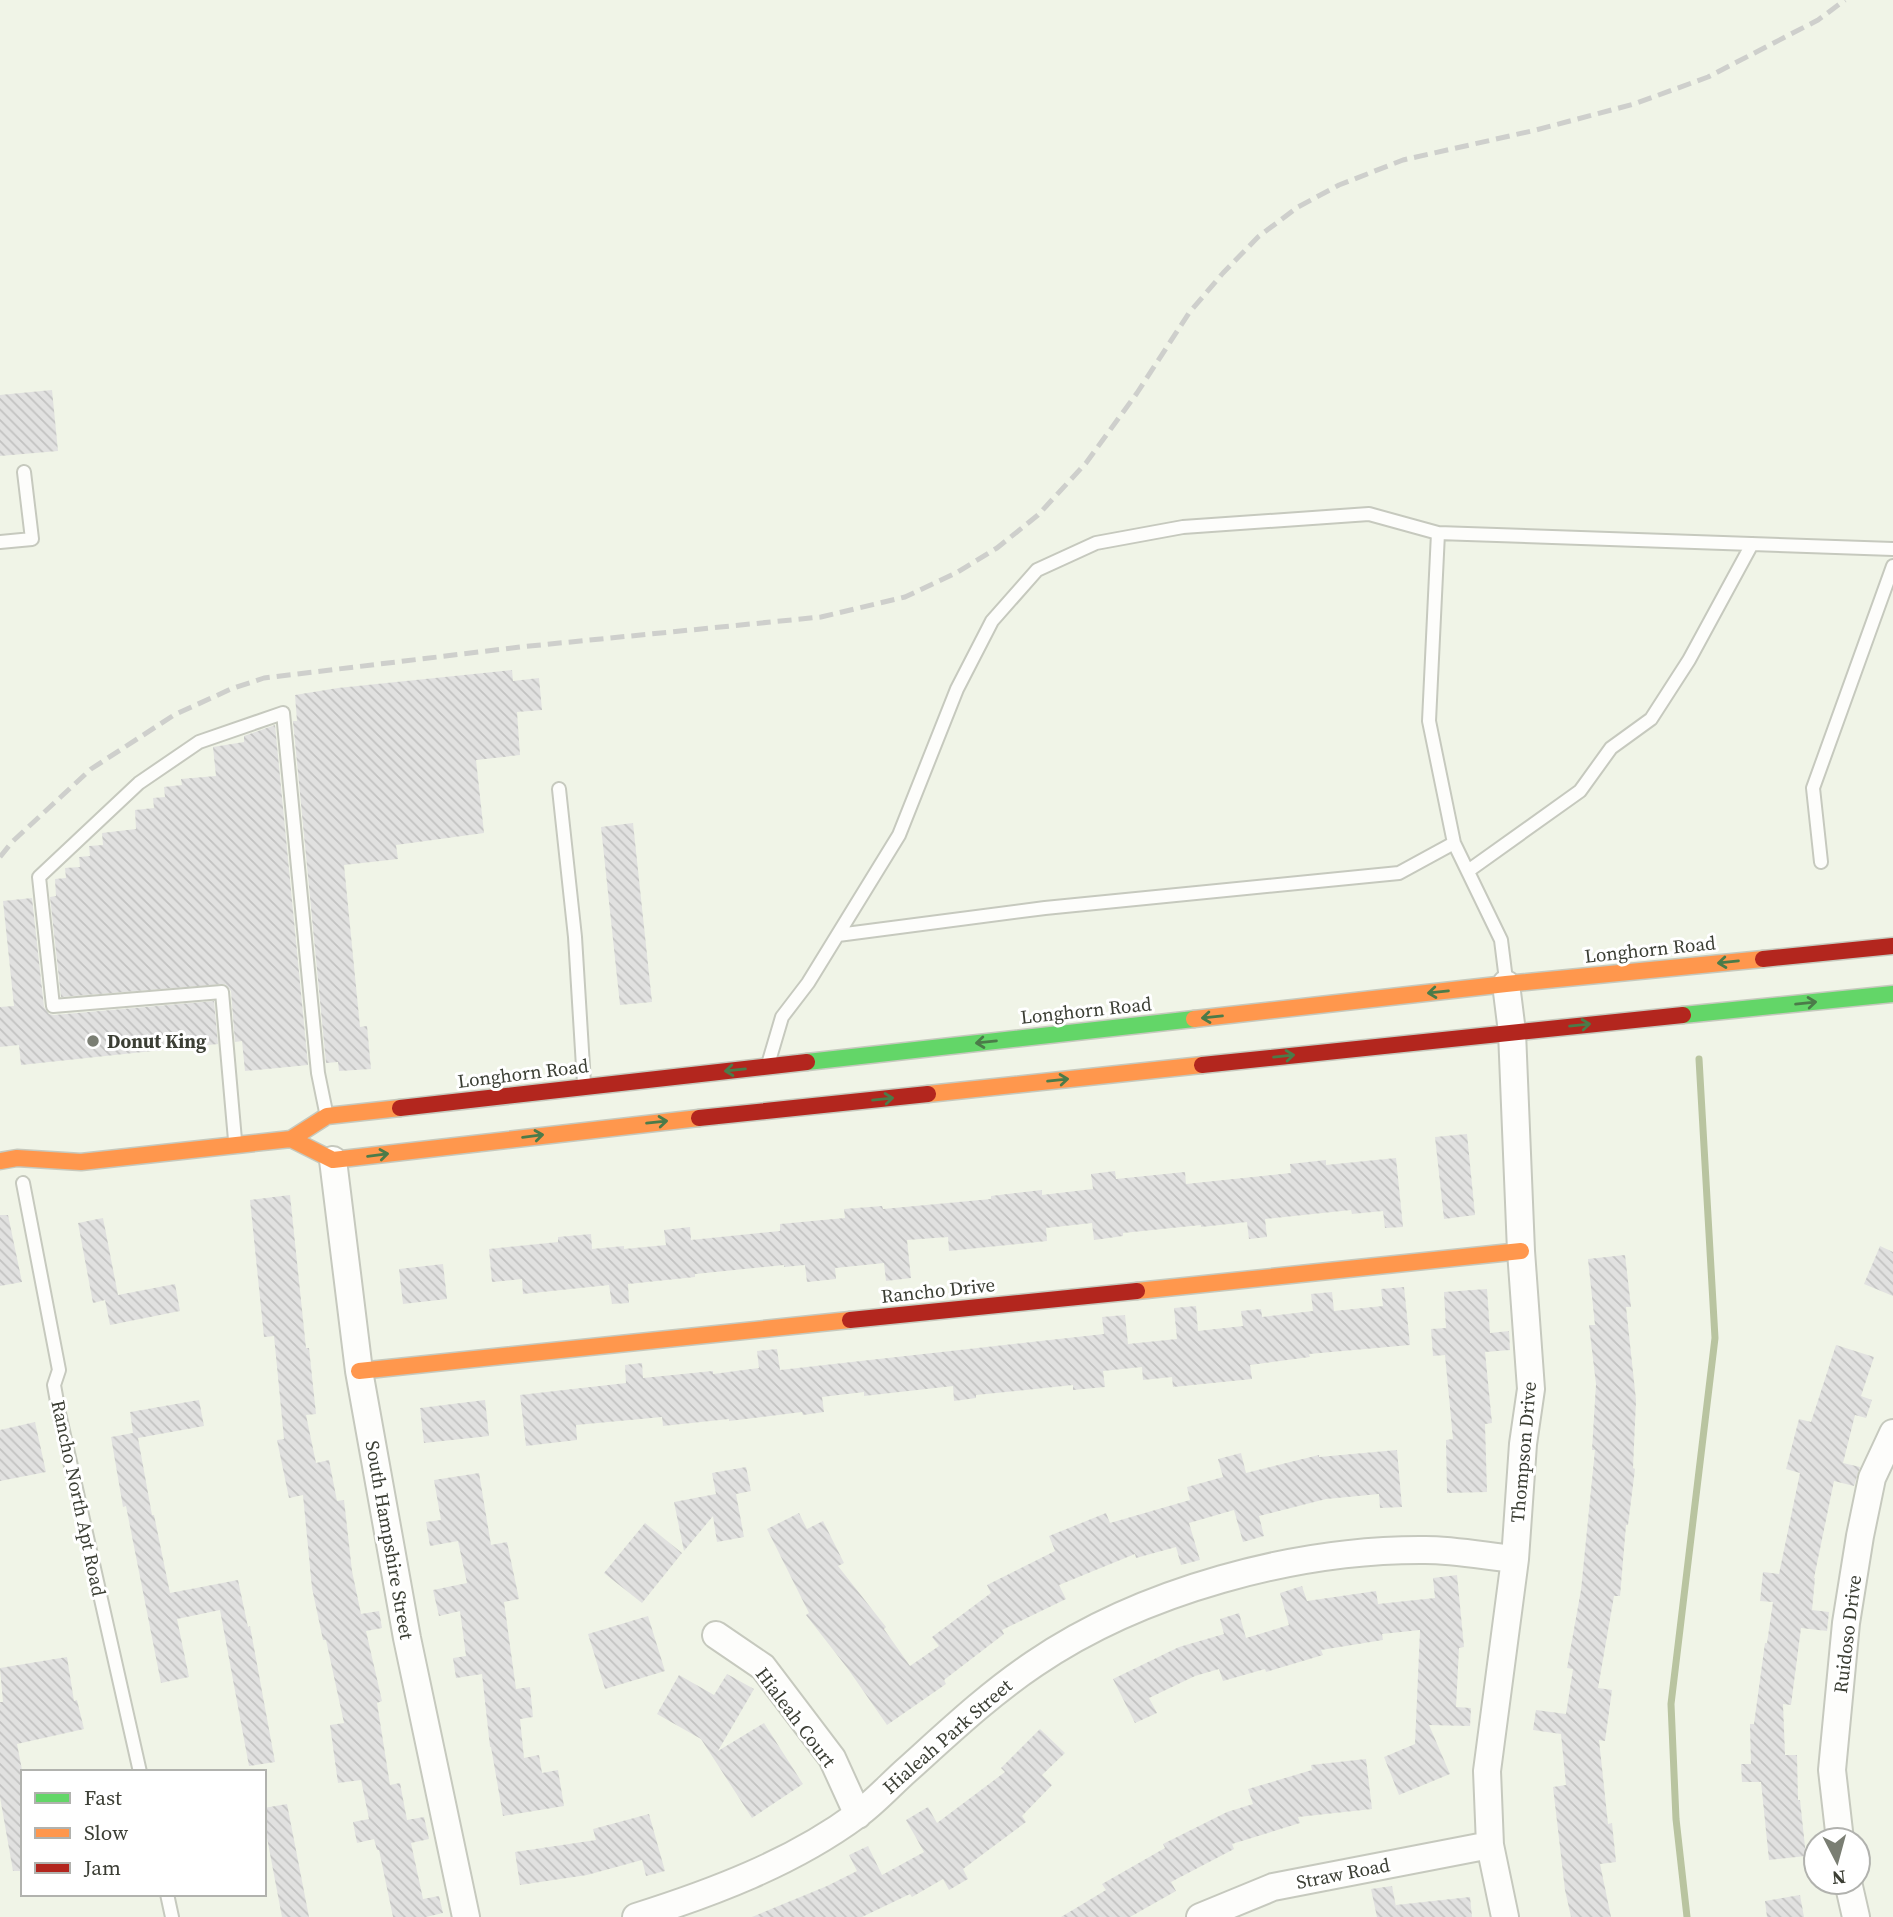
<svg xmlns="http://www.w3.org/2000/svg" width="1893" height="1917" font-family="'Source Serif 4',serif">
<defs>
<pattern id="building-back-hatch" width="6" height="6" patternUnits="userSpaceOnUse" patternTransform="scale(1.75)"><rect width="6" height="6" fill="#e1e1e0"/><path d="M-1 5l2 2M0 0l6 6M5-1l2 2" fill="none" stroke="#c2c2c1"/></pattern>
</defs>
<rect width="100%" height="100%" fill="#f0f4e7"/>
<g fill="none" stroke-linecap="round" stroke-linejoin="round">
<path stroke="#b9c4a0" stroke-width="7" d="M1687,1917L1676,1819L1671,1704L1715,1338L1699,1059"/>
</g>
<path fill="url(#building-back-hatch)" d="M52,390L58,451L0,456V395Z
M512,670L513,681L539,678L542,710L517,712L520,755L476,760L484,833L396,845L398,859L344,865L360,1027L367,1026L371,1069L339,1071L338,1062L326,1063L293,721H297L295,695L338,688Z
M275,725L308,1065L245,1071L242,1041L235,1042L231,991L225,984L61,997L50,897L56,896L55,879L66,878L65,868L80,867L79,857L90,856L89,846L103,845L102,833L136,829L135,810L154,808L153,798L165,797L164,787L182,785L181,779L216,776L213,747L244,742V736Z
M633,823L652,1002L620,1005L601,827Z
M32,898L44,1007L49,1014L54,1015L214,1001L218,1044L21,1065L19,1045L0,1047V1007L14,1006L3,901Z
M1467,1134L1475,1215L1444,1219L1435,1137Z
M1396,1158L1403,1227L1385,1228L1383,1211L1352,1214L1351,1210L1265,1219L1267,1237L1249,1239L1247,1222L1201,1227V1225L1123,1233V1236L1094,1240L1092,1223L1046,1228L1047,1241L978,1248L949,1251L948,1237L907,1240L911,1278L886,1281L884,1263L835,1268L836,1279L807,1282L805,1265L784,1267V1265L695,1274V1277L628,1284L629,1303L612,1304L609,1285L523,1294L522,1279L492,1282L489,1249L558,1242V1237L591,1234L592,1249L624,1246V1249L666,1245L664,1230L690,1227L691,1240L780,1231V1224L845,1218L844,1209L882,1206L883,1209L991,1199V1196L1042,1190V1195L1093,1189L1091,1174L1115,1171L1116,1179L1185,1172L1186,1184L1291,1173L1290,1164L1326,1160V1165Z
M290,1195L306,1348H309L316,1414L306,1415L316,1463L329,1460L337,1501L344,1500L352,1571L361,1614L379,1611L382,1628L366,1631L382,1701L377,1703L390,1785L400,1783L407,1820L424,1817L429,1839L411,1843L423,1899L439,1896L443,1913L426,1917H393L379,1850H377L374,1839L357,1843L353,1822L369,1819L361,1780L338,1783L330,1725L344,1723L326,1640H323L312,1588L303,1495L289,1498L277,1440L284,1439L274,1336L264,1337L250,1200Z
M0,1215H8L22,1282L0,1286Z
M103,1218L118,1295L175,1284L180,1311L110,1325L105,1300L93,1303L78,1223Z
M1880,1246L1893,1252V1296L1864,1284Z
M1625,1255L1631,1307H1626L1636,1400L1633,1468L1635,1469L1628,1525H1626L1620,1596H1614L1598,1688L1612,1690L1605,1741L1599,1740L1608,1824L1612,1823L1616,1862L1600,1864L1611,1917H1571L1565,1890L1553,1787L1566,1785L1561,1734L1533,1730L1536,1710L1566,1714L1573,1669L1567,1668L1581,1590L1595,1450H1592L1596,1384L1589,1325H1595L1588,1259Z
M443,1264L447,1299L403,1304L399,1269Z
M1404,1287L1410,1345L1309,1354L1310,1357L1250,1365L1252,1379L1173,1387L1172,1377L1143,1380L1142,1367L1103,1371L1105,1387L1073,1390V1385L976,1395V1398L954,1401L953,1386L864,1396V1392L822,1397L824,1412L803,1415L802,1412L729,1421V1419L663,1426L662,1417L576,1425L577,1440L526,1446L520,1395L626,1383L625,1365L642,1363L643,1378L713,1371V1374L759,1368L757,1351L777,1349L780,1370L1104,1334L1102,1317L1125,1315L1128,1344L1177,1339L1174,1308L1196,1306L1198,1331L1243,1326L1241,1311L1261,1309L1262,1317L1313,1311L1311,1294L1332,1292L1334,1311L1383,1306L1381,1289Z
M1487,1289L1490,1333L1509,1331L1510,1350L1485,1352L1492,1423L1485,1424L1487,1492L1447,1493L1446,1440L1453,1439L1445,1355L1433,1356L1431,1329L1446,1328L1444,1292Z
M1836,1345L1874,1357L1861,1396L1872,1400L1866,1418L1855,1415L1843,1463L1860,1467L1854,1486L1834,1481L1814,1578H1815L1812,1610L1829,1612L1827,1631L1801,1628L1791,1705L1783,1704L1785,1755H1797L1798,1800H1800L1806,1856L1769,1860L1761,1782H1742L1741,1764H1751L1750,1724H1754L1765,1643H1767L1773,1602L1760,1601L1763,1572L1779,1574L1800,1473L1786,1469L1799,1419L1811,1422Z
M199,1400L204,1426L138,1438L152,1515H154L170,1593L238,1580L248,1627L250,1626L275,1762L249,1766L220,1610L177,1619L189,1677L161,1683L126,1506L123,1507L111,1437L133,1433L130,1412Z
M485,1400L489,1436L424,1443L420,1408Z
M35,1422L46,1472L0,1481V1430Z
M1397,1450L1402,1507L1380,1508L1379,1494L1326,1499L1259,1516L1264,1536L1243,1542L1234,1510L1189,1523L1200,1560L1181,1565L1176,1547L1136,1558L1135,1554L1059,1585L1066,1599L1002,1630L1004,1634L944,1680L946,1684L887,1725L848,1669L806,1615L809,1613L767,1529L799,1513L807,1529L823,1521L844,1563L838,1566L886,1627L884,1629L910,1666L939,1646L932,1637L991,1593L987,1585L1055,1551L1049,1536L1106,1513L1110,1523L1190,1500L1187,1487L1223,1477L1218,1459L1241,1453L1246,1473L1319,1455V1457Z
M746,1467L751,1491L736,1494L744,1537L717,1542L713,1516L684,1551L674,1502L716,1494L712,1473Z
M479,1473L491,1545L507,1542L519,1599L504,1602L516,1689L530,1687L533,1717L520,1719L524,1758L539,1755L542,1773L558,1770L564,1806L503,1816L491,1747H490L482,1674L456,1678L453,1658L466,1656L460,1611L439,1616L433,1590L467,1583L458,1541L430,1546L426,1522L441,1520L434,1480Z
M645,1523L682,1553L642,1603L604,1573Z
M1457,1575L1464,1647L1459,1648L1456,1707L1471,1708L1470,1726L1429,1725L1450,1774L1399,1795L1384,1757L1415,1744L1420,1630L1382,1634L1383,1640L1321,1650L1323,1655L1266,1672L1265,1669L1223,1681L1219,1669L1195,1676L1149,1698L1157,1713L1135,1723L1113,1679L1179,1647L1224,1634L1220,1619L1239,1613L1246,1638L1289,1625L1280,1593L1302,1586L1307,1601L1376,1591L1378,1604L1435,1598L1433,1578Z
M648,1616L665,1671L605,1689L588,1634Z
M67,1657L74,1701L77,1700L84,1729L17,1744L23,1775V1871H13L0,1797V1702H3L0,1668Z
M727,1674L754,1689L718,1751L764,1723L803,1784L752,1818L701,1739L657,1714L679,1675L714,1695Z
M1040,1729L1065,1753L1042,1775L1052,1785L1022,1816L1026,1822L963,1869L968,1879L949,1890L943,1879L912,1897L910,1894L862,1917H752L827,1886L857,1871L849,1855L868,1846L882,1875L924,1852L906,1820L928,1807L937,1823L1005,1772L1001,1768Z
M1366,1759L1372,1809L1298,1817L1300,1823L1232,1844L1234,1849L1171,1882L1176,1891L1130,1917H1061L1106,1890L1102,1884L1165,1848L1163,1844L1227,1812L1253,1804L1248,1789L1312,1770L1311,1765Z
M287,1804L309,1917H282L264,1822V1808Z
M649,1814L665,1871L646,1876L642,1860L587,1875L520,1885L515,1852L596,1840L593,1829Z
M1392,1886L1397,1912L1396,1905L1470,1897L1472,1917H1377L1371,1889Z
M1800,1895L1804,1917H1767L1765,1901Z"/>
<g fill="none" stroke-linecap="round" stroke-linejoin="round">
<defs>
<path id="lane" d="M1438,533L1429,721L1454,843L1501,940L1506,980
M0,542L32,539L24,472
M559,789L575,937L584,1083
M1821,862L1813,788L1893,566
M1468,871L1580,791L1611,748L1651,719L1689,660L1752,544
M838,935L1045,908L1399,873L1454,843
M769,1061L782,1017L808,983L899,835L957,689L992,621L1037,570L1096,543L1183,527L1369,514L1438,533L1893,549
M235,1140L222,992L53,1006L39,877L139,783L199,742L283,713L318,1073L326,1112
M23,1183L59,1370L54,1385L59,1413L140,1772
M167,1894L172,1917"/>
<path id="street" d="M333,1160L359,1371L407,1638L466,1917
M716,1635L763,1667L832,1758L858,1815
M1840,1840L1832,1770L1846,1623L1860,1536L1872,1478L1893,1433
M1848,1882L1856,1917
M636,1917C712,1893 792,1863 857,1815C875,1802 891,1784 908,1769C949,1732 988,1695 1034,1664C1141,1591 1296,1549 1425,1550C1455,1550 1485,1556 1515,1559
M1200,1917L1273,1887L1490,1845
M1505,1917L1490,1845L1487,1771L1515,1559L1523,1444L1531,1389L1521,1251L1512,1032L1506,984"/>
<path id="fast" d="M1683,1015L1893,994
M807,1062L1194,1019"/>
<path id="slow" d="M1194,1019L1506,984L1763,959
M928,1094L1202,1065
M291,1139L333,1160L699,1118
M0,1161L17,1158L81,1162L291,1139L327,1116L400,1108
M1137,1291L1521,1251
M359,1371L850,1320"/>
<path id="jam" d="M1763,959L1893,946
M1202,1065L1683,1015
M400,1108L807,1062
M699,1118L928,1094
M850,1320L1137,1291"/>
</defs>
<use href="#lane" stroke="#c6c9be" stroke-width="16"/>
<use href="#street" stroke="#c6c9be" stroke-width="30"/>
<use href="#fast" stroke="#c6c9be" stroke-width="19"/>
<use href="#slow" stroke="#c6c9be" stroke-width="19"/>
<use href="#jam" stroke="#c6c9be" stroke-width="19"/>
<use href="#lane" stroke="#fdfdfb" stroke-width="12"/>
<use href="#street" stroke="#fdfdfb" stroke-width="26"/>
<use href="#fast" stroke="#63d668" stroke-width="16"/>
<use href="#slow" stroke="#ff974d" stroke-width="16"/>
<use href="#jam" stroke="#b3261e" stroke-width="16"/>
<path stroke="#cecfcc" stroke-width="5" stroke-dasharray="14 7" stroke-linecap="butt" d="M0,857L12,842L91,769L174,715L231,689L264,678L520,647L821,617L905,597L956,573L997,548L1038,515L1086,463L1137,393L1189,313L1223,273L1258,237L1298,207L1339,185L1403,160L1536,130L1634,104L1708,77L1818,20L1845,0"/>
</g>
<defs><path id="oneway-shaft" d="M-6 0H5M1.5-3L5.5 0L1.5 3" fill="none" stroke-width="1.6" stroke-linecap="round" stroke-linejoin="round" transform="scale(1.75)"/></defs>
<g stroke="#4b7b49">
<use href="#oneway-shaft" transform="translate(1728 962) rotate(174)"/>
<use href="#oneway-shaft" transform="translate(1438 992) rotate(174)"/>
<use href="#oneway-shaft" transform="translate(1806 1003) rotate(-6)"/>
<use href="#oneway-shaft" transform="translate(1212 1017) rotate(174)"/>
<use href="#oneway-shaft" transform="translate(1580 1025) rotate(-6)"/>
<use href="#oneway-shaft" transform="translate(986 1042) rotate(174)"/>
<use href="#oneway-shaft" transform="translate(1284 1056) rotate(-6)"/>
<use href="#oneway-shaft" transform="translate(735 1070) rotate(174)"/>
<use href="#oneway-shaft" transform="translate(1058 1080) rotate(-6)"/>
<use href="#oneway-shaft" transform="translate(883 1099) rotate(-6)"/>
<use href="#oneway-shaft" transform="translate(657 1122) rotate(-6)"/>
<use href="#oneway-shaft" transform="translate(533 1136) rotate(-7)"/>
<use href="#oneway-shaft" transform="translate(378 1155) rotate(-7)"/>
</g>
<circle fill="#7a7e73" stroke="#fff" stroke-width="2.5" cx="93" cy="1041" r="7"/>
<g text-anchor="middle" stroke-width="6" stroke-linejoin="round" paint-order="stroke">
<g font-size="19" fill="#3b3e34" stroke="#fff">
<text transform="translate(1650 949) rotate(-6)" y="7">Longhorn Road</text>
<text transform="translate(1086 1010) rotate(-6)" y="7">Longhorn Road</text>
<text transform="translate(523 1073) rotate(-7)" y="7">Longhorn Road</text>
<text transform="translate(938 1290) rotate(-6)" y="7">Rancho Drive</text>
<text transform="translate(1523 1452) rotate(-85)" y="7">Thompson Drive</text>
<text transform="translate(79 1498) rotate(78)" y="7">Rancho North Apt Road</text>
<text transform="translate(390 1540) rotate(80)" y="7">South Hampshire Street</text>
<text transform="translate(1847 1634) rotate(-83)" y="7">Ruidoso Drive</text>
<text transform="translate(796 1717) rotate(53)" y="7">Hialeah Court</text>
<text transform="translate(947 1736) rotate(-41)" y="7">Hialeah Park Street</text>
<text transform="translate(1343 1873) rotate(-11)" y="7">Straw Road</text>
</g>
<g font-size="19" font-weight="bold" fill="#3b3e34" stroke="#fff" text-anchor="start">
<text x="107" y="1048">Donut King</text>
</g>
</g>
<rect x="21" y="1770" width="245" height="126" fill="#ffffff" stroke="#b1b2ae" stroke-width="2"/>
<rect x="35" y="1793" width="35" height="10" fill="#63d668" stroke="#b1b2ae" stroke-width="2"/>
<text x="84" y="1805" font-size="21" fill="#3b3e34">Fast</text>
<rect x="35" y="1828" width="35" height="10" fill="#ff974d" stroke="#b1b2ae" stroke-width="2"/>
<text x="84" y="1840" font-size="21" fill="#3b3e34">Slow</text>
<rect x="35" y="1863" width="35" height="10" fill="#b3261e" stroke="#b1b2ae" stroke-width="2"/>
<text x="84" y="1875" font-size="21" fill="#3b3e34">Jam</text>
<g transform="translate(1837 1861) rotate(174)"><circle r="33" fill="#ffffff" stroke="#b1b2ae" stroke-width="2"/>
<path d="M0-5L12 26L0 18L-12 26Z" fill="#7a7e73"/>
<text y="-10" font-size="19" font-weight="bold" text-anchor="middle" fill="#3b3e34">N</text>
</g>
</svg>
